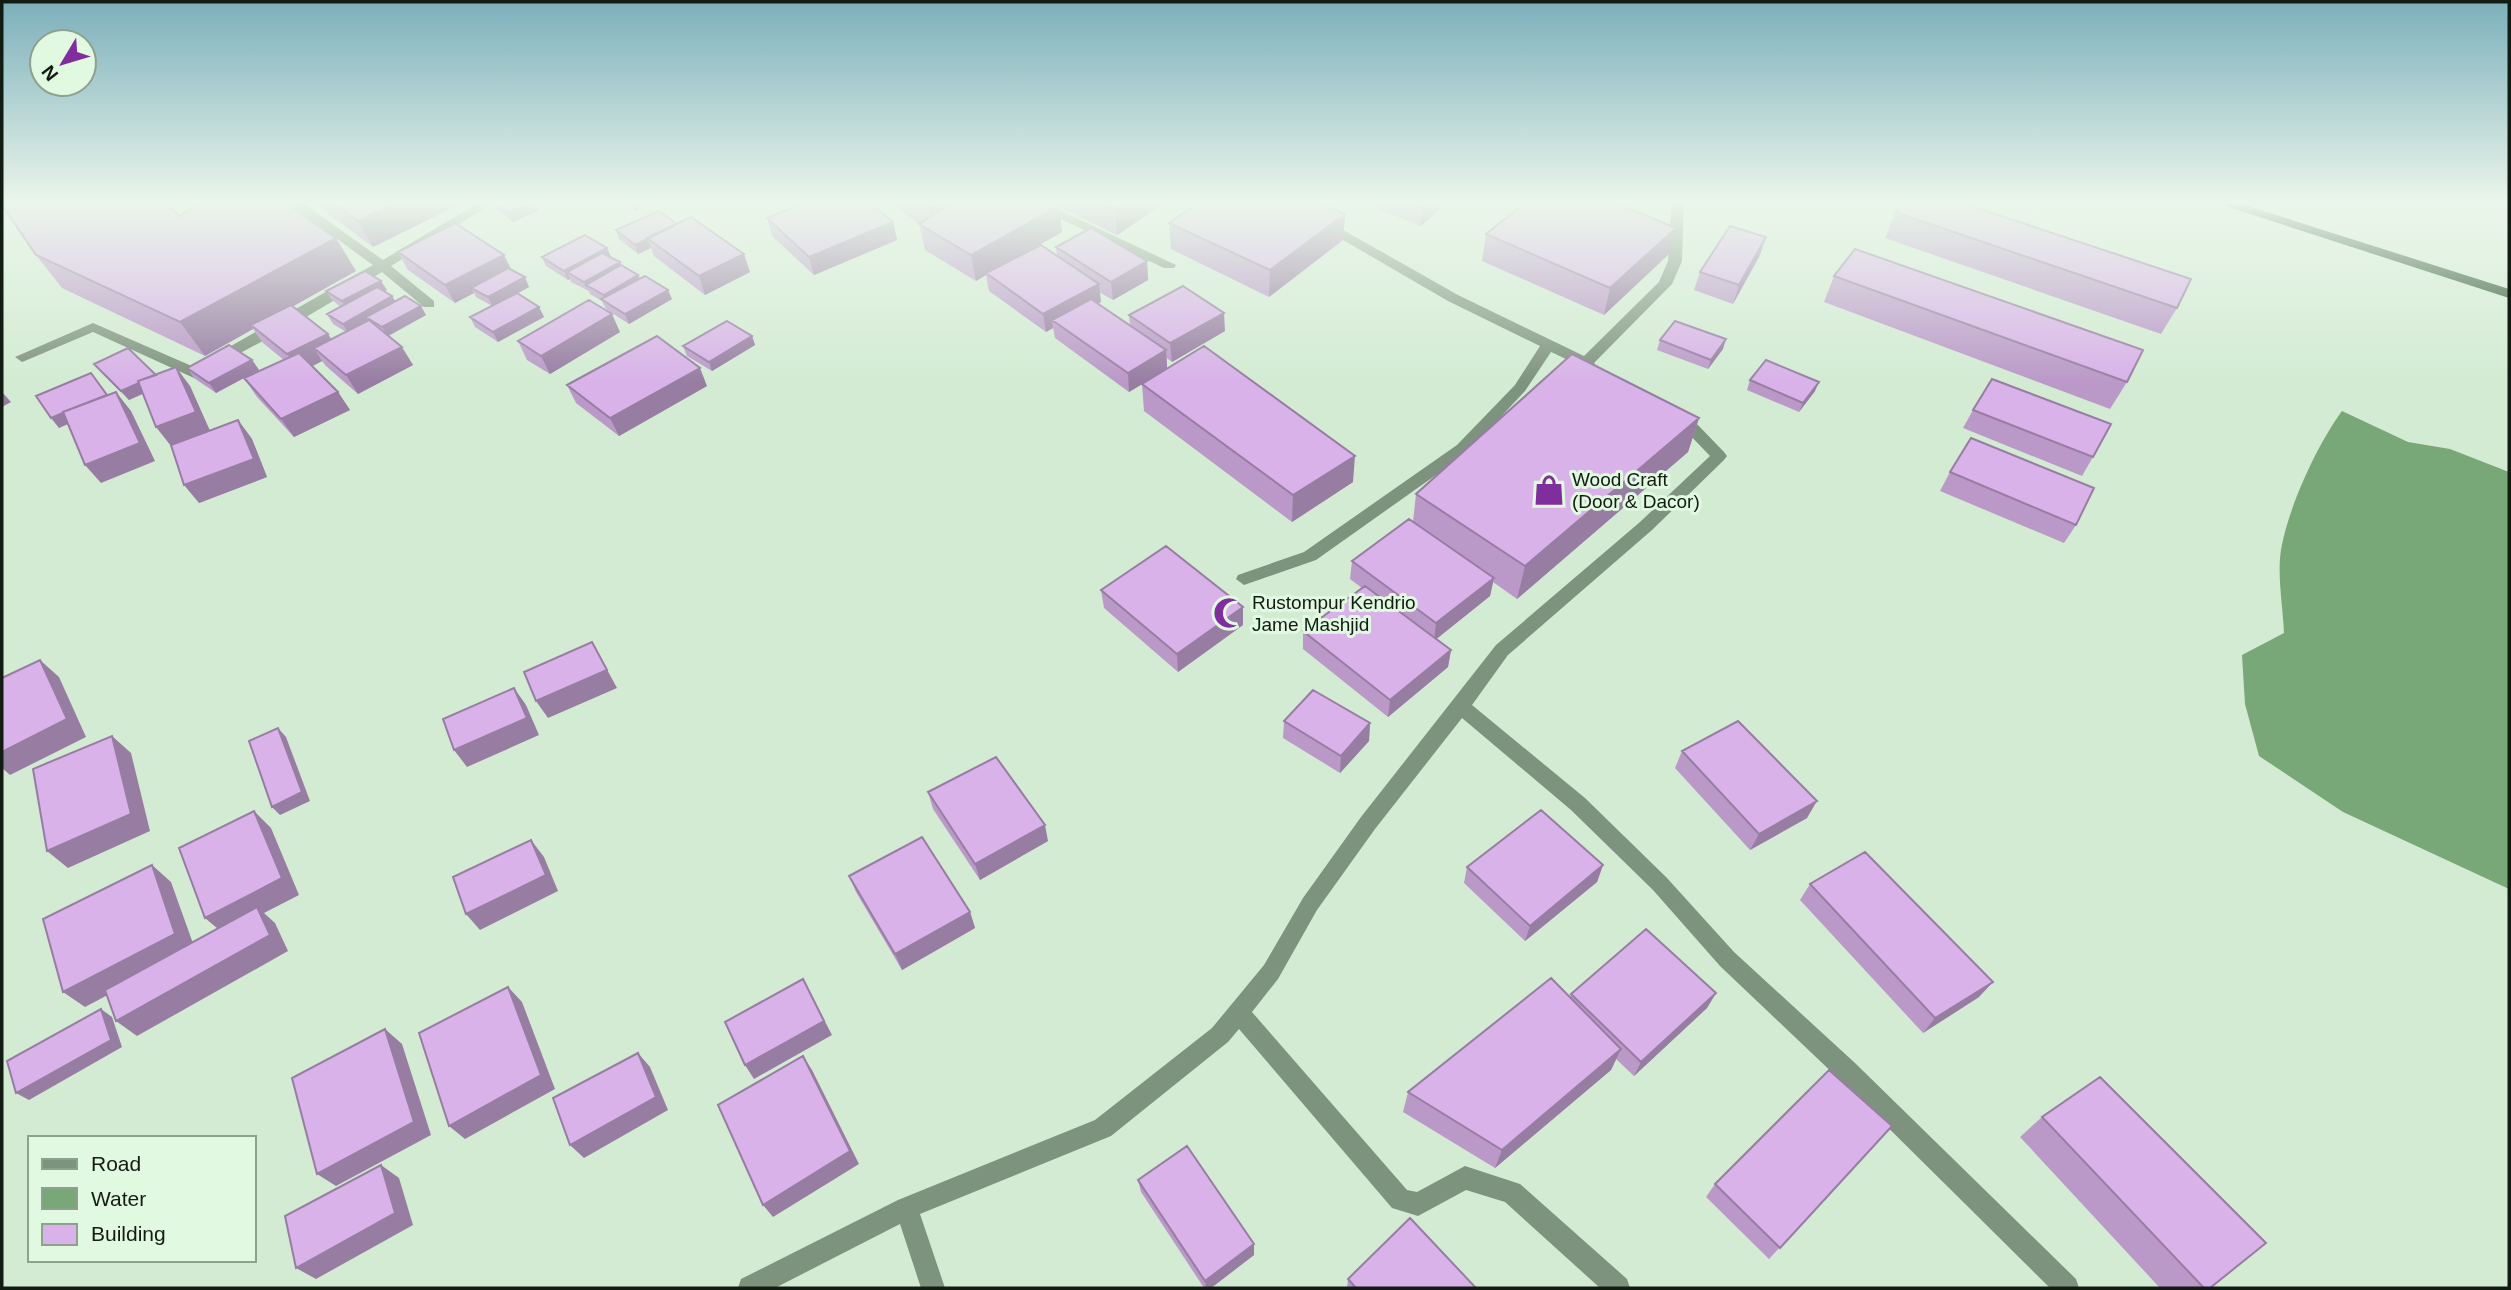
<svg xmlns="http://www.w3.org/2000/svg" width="2511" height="1290" font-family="Arial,sans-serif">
<rect width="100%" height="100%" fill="#d3ebd3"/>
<path fill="#78a778" d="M2342,411L2408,442L2450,449L2509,472V889L2343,812L2259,756L2245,704L2242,655L2284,633C2283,607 2277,576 2281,550C2288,508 2317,445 2342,411Z"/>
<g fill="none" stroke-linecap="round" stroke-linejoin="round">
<path fill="#7e937e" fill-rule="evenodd" d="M285,201H300L383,260L481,201H496L391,266L434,301V307H424L382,272L296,323L194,378L93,332L27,360L22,362L15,357L93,323L194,367L373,265Z
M1023,201H1040L1176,265L1174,268H1164Z
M1276,201H1292L1458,295L1584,356L1659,282L1668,261L1672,201H1684L1682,261L1672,284L1594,363L1607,377L1605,380H1595L1581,366L1551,352L1525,391L1467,453L1316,560L1244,585L1236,579L1238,575L1304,552L1457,445L1515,385L1540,346L1448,301Z
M1675,415L1697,424L1724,452L1727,456L1724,460L1652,530L1508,655L1472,705L1585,798L1667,878L1734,952L1855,1063L2076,1279L2079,1288H2050L1839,1079L1720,966L1653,890L1571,810L1462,718L1375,829L1317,910L1278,979L1252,1012L1407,1190L1417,1192L1465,1166L1520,1184L1627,1279L1630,1288H1600L1505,1202L1466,1190L1418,1216L1392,1208L1239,1029L1228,1042L1111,1136L920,1214L945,1288H921L900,1224L775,1288H738L741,1279L898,1200L1095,1120L1212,1028L1264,965L1303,898L1361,817L1496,645L1640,522L1710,456L1687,432L1667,420L1670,416Z"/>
<path fill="#1b451e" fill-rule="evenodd" d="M2210,201H2232L2509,289V298Z"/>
</g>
<path fill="#ba99c8" d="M316,201H466L373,247L319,207Z
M491,201H533L538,211L513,222L494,207Z
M622,201H655L635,211Z
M887,201H1168L1117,235L1059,207L1062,232L1023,254L1057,256L1056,247L1147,261L1148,280L1113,300L1099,292L1101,302L1098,304L1130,326L1129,315L1225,331L1172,362L1167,358V369L1353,482L1292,522L1144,411L1142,384L1165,370L1129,392L1055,338L1053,328L1046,332L989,291L986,275L976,281L925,250L919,224Z
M1374,201H1449L1421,226L1373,207Z
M1820,201H1836L1834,205Z
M1895,212L2177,308L2161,334L1885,238Z
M1345,214L1343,240L1269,297L1171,249L1169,223Z
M179,216L356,271L292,307L328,334L331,339L346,332L333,324L327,314L341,307L332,300L326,291L387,290L384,291L392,296L395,301L426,315L389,336L413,365L358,394L326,366L322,361L312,366L338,392L350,410L294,437L257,397L244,378L284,360L263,343L253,329L205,356L62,288L36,255Z
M767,218L893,222L897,240L814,275L772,236Z
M677,224L750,272L705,295L654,256L651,248L638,254L619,239L616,230Z
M1676,228L1669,254L1604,315L1482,261L1486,234Z
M607,248L611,257L620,262L621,265L638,275L640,278L672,299L629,324L606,309L602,301L590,294L589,291L571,282L570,279L568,280L546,266L542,257Z
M398,252L511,269L529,287L518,293L539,307L544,317L498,342L475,327L470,317L492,306L476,297L474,293L455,303L408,270Z
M1760,255L1733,304L1694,290L1700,272Z
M1834,276L2127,382L2110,409L1824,302Z
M620,332L550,374L527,360L518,341Z
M752,336L755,345L712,371L687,356L683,346Z
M1660,340L1723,349L1708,369L1657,350Z
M252,360L259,370L216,393L194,378L187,368Z
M94,364L156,375L190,386L210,431L238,420L252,439L267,477L199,503L171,446L143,394L129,400L102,373Z
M1750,380L1815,391L1799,412L1747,390Z
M567,385L707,386L619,436L576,403Z
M1973,410L2093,457L2082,476L1963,428Z
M1699,418L1688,452L1517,599L1493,582L1490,596L1436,639L1451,650L1448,667L1388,717L1303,649V631L1362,588L1350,579L1352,561L1413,522L1416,494Z
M1950,472L2076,525L2064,543L1940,491Z
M1101,590L1243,607V625L1178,672L1104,608Z
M1284,721L1370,723L1369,741L1340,773L1283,738Z
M1682,751L1807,818L1750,850L1675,768Z
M928,792L1048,841L980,880L933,809Z
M1603,865L1597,882L1525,941L1464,883L1467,867Z
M849,876L970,912L975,928L902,970L856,892Z
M1810,884L1979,997L1923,1033L1800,900Z
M1716,993L1707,1008L1634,1076L1616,1059L1611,1070L1495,1168L1403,1112L1408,1092L1570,997L1571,994Z
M2042,1117L2210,1288H2160L2020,1137Z
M1892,1126L1769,1259L1706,1197L1715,1184Z
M1138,1180L1254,1244V1255L1211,1288H1204L1141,1192Z
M1348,1279L1476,1288H1347Z"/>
<path fill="#977da2" d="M399,201H466L373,247L358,221Z
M631,201H655L635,211Z
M939,201H992L933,233L928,207Z
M1127,201H1168L1117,235L1115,209Z
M1430,201H1449L1421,226L1423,208Z
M534,202L538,211L513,222L509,213Z
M1059,206L1062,232L988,274L986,273V275L976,281L971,255Z
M1345,214L1343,240L1269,297L1270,270Z
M893,222L897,240L814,275L809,257Z
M1676,228L1669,254L1604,315L1610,288Z
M1766,237L1760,255L1733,304L1739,285Z
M336,238L356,271L254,328L251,325L253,329L205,356L180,322Z
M647,239L651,248L638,254L635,245Z
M607,248L611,257L567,272L570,279L568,280L564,271Z
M744,254L750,272L705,295L699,276Z
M504,255L513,273L471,288L474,293L455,303L445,285Z
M1147,261L1148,280L1113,300L1111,282Z
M620,262L623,272L586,285L588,292L584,282Z
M638,275L642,284L608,304L604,295Z
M525,277L529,287L493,307L488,297Z
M381,281L387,290L347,311L342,301Z
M1099,284L1101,302L1059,325L1052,320L1053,328L1046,332L1043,314Z
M668,290L672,299L629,324L625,314Z
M392,296L398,306L366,317L369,322L348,333L343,324Z
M421,306L426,315L387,336L382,327Z
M539,307L544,317L498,342L493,332Z
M1224,313L1225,331L1172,362L1170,343Z
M612,314L620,332L550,374L541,356Z
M328,334L339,352L314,348L322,361L300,373L287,354Z
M752,336L755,345L712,371L709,362Z
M1726,339L1723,349L1708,369L1711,360Z
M402,347L413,365L358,394L346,375Z
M1166,350L1167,369L1129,392L1128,373Z
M252,360L259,370L216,393L209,383Z
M176,367L190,386L210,431L171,446L156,427Z
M700,368L707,386L619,436L610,418Z
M91,373L114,404L59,428L51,418Z
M156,375L163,384L129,400L121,391Z
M1819,382L1815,391L1799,412L1803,403Z
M2,392L11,402L2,407Z
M116,392L131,411L155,461L101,483L85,465Z
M338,392L350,410L294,437L281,419Z
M1699,418L1688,452L1517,599L1525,566Z
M238,420L252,439L267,477L199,503L184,485Z
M1355,456L1353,482L1292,522L1293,495Z
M1494,578L1490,596L1434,641L1436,623Z
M1243,607V625L1178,672L1177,654Z
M592,642L617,688L548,718L536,701Z
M1451,650L1448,667L1388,717L1390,700Z
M40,660L59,677L86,737L10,775L2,768V752Z
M514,688L526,705L539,735L467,767L454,750Z
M1370,723L1369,741L1340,773L1341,756Z
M278,728L286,737L310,801L280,815L272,807Z
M112,736L131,753L150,831L68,868L47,851Z
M1817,801L1807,818L1750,850L1759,834Z
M254,811L271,828L299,895L264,913L275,923L288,951L137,1036L116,1021L224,934L205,918Z
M1045,825L1048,841L980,880L975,864Z
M531,840L544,857L558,891L480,930L466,914Z
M152,865L171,882L195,949L85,1007L63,992Z
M1603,865L1597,882L1525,941L1530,926Z
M970,912L975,928L902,970L895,954Z
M803,979L832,1035L754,1079L745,1065Z
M1993,982L1979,997L1923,1033L1935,1018Z
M508,987L522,1002L555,1089L465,1139L449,1126Z
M1716,993L1707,1008L1634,1076L1641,1062Z
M101,1009L112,1017L122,1047L29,1100L16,1093Z
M385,1029L402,1044L431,1135L336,1186L317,1174Z
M1621,1049L1611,1070L1495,1168L1502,1150Z
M638,1053L650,1067L668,1110L584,1158L570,1145Z
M803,1056L812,1070L859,1164L773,1217L763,1205Z
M381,1165L399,1178L413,1225L316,1279L296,1268Z
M1254,1244V1255L1211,1288H1206L1205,1281Z"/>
<path fill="#d8b2e8" stroke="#977da2" stroke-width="2" d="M2,201H164L179,216L203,201H282L336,238L180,322L36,255L2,205Z
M331,201H399L358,221Z
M494,201H533L534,202L509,213Z
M808,201H868L893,222L809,257L767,218Z
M919,201H939L928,207Z
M955,201H1051L1059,206L971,255L919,224Z
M1098,201H1127L1115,209Z
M1201,201H1316L1345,214L1270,270L1169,223Z
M1407,201H1430L1423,208Z
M1527,201H1611L1676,228L1610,288L1486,234Z
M1904,201H1956L2191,279L2177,308L1895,212Z
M659,211L677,224L635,245L616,230Z
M691,217L744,254L699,276L647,238Z
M455,223L504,255L445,285L398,252Z
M1730,226L1766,237L1739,285L1700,272Z
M1091,228L1147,261L1111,282L1056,247Z
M585,235L607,248L564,271L542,257Z
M1041,245L1099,284L1043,314L986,273Z
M1855,249L2143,350L2127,382L1834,276Z
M602,253L620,262L584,282L567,272Z
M621,265L638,275L604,295L586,285Z
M508,268L525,277L488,297L471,288Z
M365,271L381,281L342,301L326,291Z
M645,276L668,290L625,314L601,299Z
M1183,286L1224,313L1170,343L1129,315Z
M377,287L392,296L343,324L327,314Z
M517,293L539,307L493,332L470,317Z
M405,296L421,306L382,327L366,317Z
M1091,299L1166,350L1128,373L1052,320Z
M589,300L612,314L541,356L518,341Z
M291,305L328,334L287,354L251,325Z
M369,320L402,347L346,375L314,348Z
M727,321L752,336L709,362L683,346Z
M1675,321L1726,339L1711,360L1660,340Z
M657,336L700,368L610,418L567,385Z
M229,345L252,360L209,383L187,368Z
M1204,346L1355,456L1293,495L1142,384Z
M128,348L156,375L138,381L139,383L121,391L94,364Z
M299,353L338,392L281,419L244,378Z
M1572,354L1699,418L1525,566L1416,494Z
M1766,360L1819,382L1803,403L1750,380Z
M176,367L196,412L156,427L138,381Z
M91,373L107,395L63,412V413L51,418L36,396Z
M1992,379L2111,424L2093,457L1973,410Z
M116,392L140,443L85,465L63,412Z
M238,420L254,459L184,485L171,445Z
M1971,438L2094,488L2076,525L1950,472Z
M1409,519L1494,578L1436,623L1352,561Z
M1166,546L1243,607L1177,654L1101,590Z
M1365,586L1451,650L1390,700L1303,631Z
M592,642L607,670L536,701L524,672Z
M40,660L67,719L2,752V678Z
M514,688L527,718L454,750L443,719Z
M1313,690L1370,723L1341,756L1284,721Z
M1738,721L1817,801L1759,834L1682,751Z
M278,728L302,792L272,807L249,741Z
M112,736L131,814L47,851L33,769Z
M996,757L1045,825L975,864L928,792Z
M1541,810L1603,865L1530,926L1467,867Z
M254,811L282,878L205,918L179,848Z
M922,837L970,912L895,954L849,876Z
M531,840L546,875L466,914L453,877Z
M1865,852L1993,982L1935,1018L1810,884Z
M152,865L175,934L63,992L43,919Z
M257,907L270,935L116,1021L105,990Z
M1646,929L1716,993L1641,1062L1571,994Z
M1551,978L1621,1049L1502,1150L1408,1092Z
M803,979L824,1021L745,1065L725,1022Z
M508,987L541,1075L449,1126L419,1033Z
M101,1009L111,1040L16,1093L7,1061Z
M385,1029L414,1122L317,1174L292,1078Z
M638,1053L656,1097L570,1145L553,1098Z
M803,1056L850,1151L763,1205L718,1105Z
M1829,1070L1892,1126L1780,1248L1715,1184Z
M2100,1077L2266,1243L2210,1288H2204L2042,1117Z
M1187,1146L1254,1244L1205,1281L1138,1180Z
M381,1165L395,1213L296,1268L285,1216Z
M1410,1218L1476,1288H1356L1348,1279Z"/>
<linearGradient id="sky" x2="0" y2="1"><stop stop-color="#7bafbb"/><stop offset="0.53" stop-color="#ebf6eb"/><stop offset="1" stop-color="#ebf6eb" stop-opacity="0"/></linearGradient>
<rect width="2511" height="382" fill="url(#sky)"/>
<defs>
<symbol id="shop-bare" viewBox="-9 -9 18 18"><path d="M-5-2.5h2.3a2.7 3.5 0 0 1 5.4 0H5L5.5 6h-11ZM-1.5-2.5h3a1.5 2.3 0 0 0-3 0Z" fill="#802e9d" stroke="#e0f9e0" stroke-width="2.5" paint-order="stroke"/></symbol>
<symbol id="mosque-bare" viewBox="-9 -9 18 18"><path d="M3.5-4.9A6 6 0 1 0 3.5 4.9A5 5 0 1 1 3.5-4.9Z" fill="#802e9d" stroke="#e0f9e0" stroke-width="2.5" paint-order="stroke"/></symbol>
</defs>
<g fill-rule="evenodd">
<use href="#shop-bare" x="1527" y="468" width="44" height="44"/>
<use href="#mosque-bare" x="1207" y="591" width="44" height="44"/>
</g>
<g text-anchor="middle" stroke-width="6" stroke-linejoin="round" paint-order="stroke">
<g font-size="19" fill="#131c13" stroke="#e0f9e0" text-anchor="start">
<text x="1572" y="486">Wood Craft<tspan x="1572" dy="22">(Door &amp; Dacor)</tspan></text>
<text x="1252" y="609">Rustompur Kendrio<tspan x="1252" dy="22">Jame Mashjid</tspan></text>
</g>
</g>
<rect width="2511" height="1290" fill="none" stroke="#131c13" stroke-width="7"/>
<rect x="28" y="1136" width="228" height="126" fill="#e0f9e0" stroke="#8ea18e" stroke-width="2"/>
<rect x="42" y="1159" width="35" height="10" fill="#7e937e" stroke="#8ea18e" stroke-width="2"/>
<text x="91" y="1171" font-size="21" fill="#131c13">Road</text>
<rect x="42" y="1188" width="35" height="21" fill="#78a778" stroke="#8ea18e" stroke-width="2"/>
<text x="91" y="1206" font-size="21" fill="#131c13">Water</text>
<rect x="42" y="1224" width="35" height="21" fill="#d8b2e8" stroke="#8ea18e" stroke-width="2"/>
<text x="91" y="1241" font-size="21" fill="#131c13">Building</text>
<g transform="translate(63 63) rotate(232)"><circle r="33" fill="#e0f9e0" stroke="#8ea18e" stroke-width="2"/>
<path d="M0-5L12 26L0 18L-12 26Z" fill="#802e9d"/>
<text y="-10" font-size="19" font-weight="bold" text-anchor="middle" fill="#131c13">N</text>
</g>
</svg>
